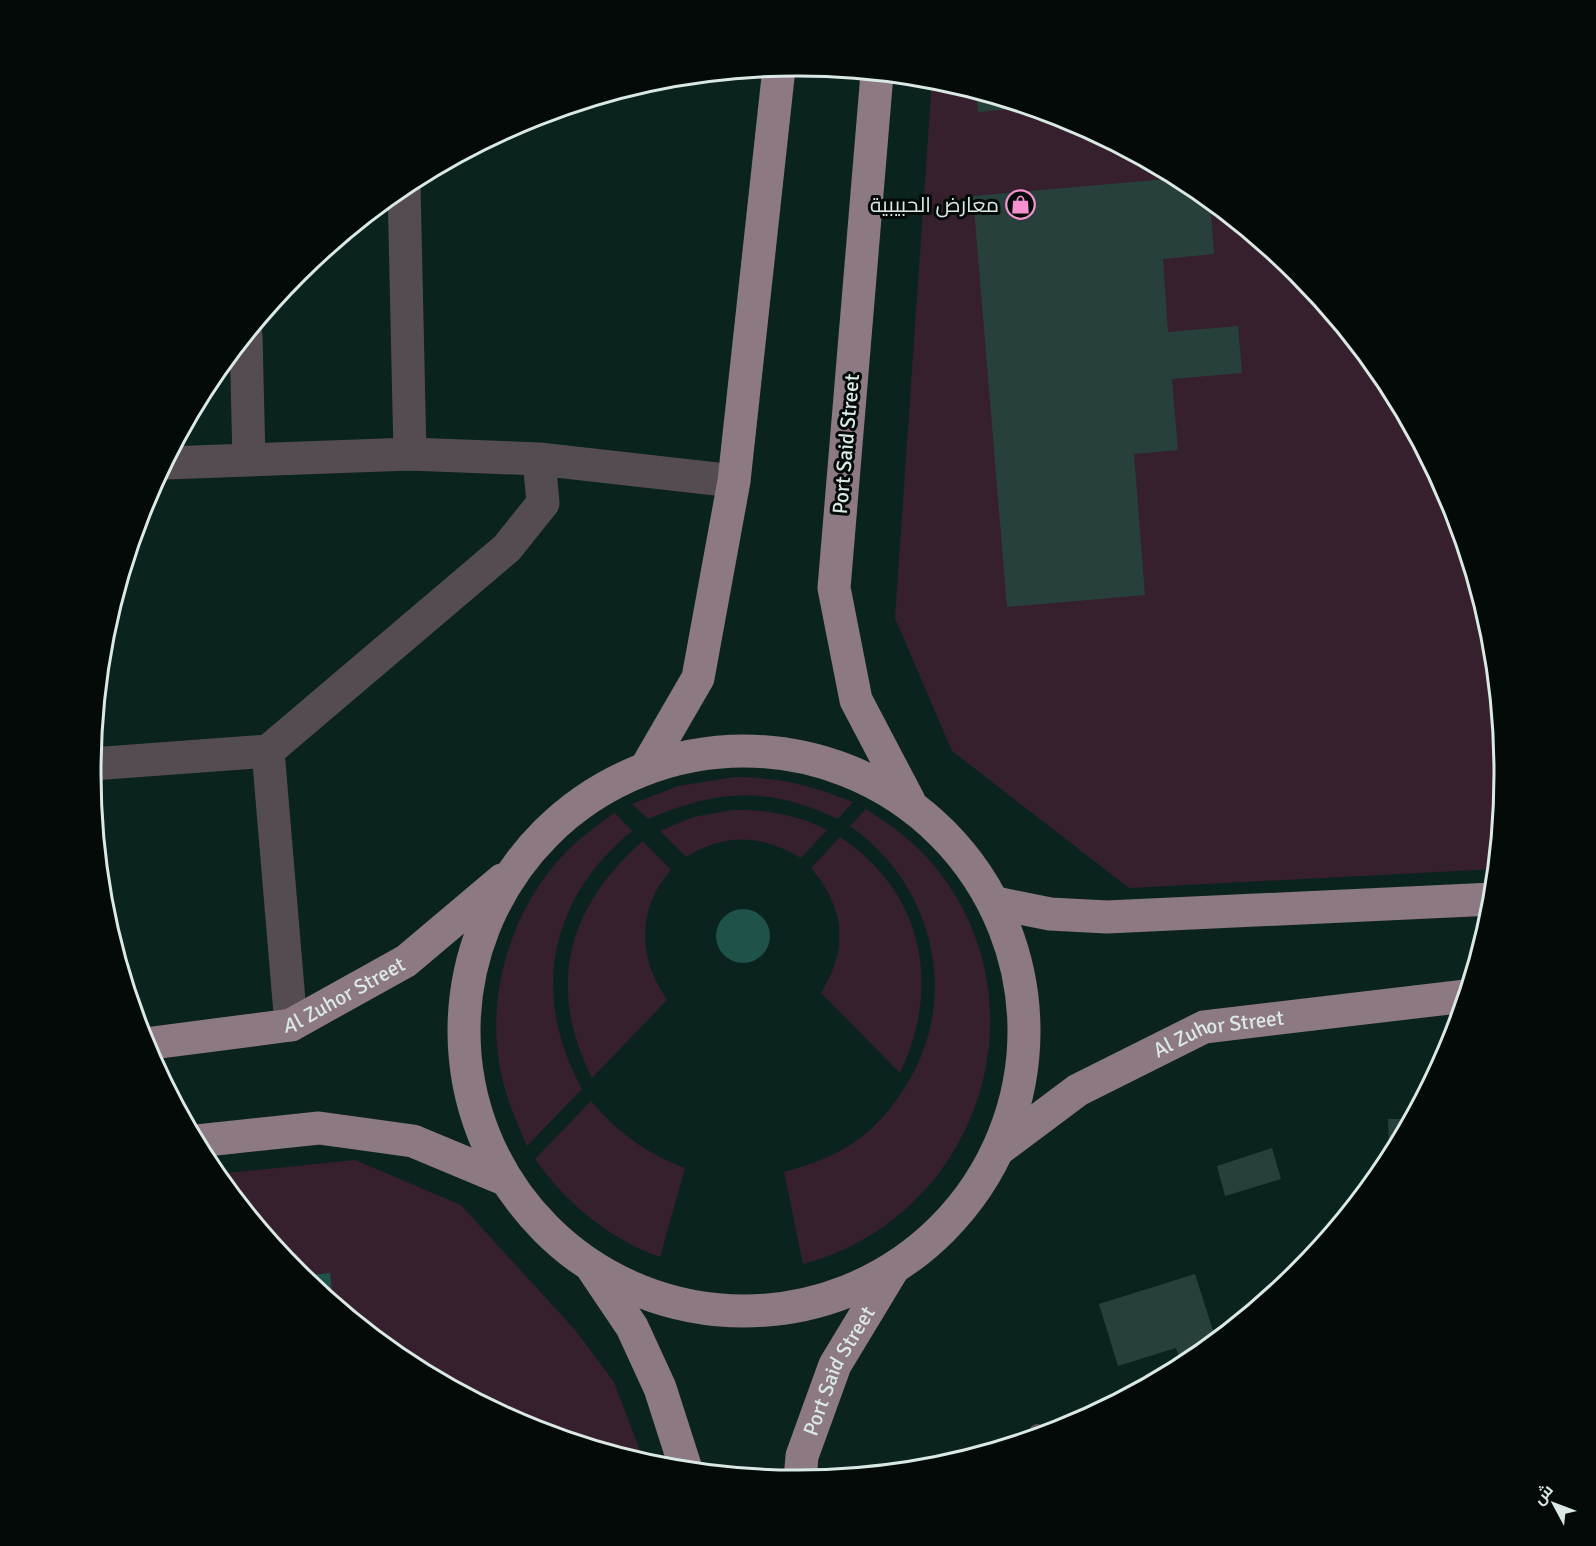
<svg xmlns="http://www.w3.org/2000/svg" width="1596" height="1546" font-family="Signika,Cairo,sans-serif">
<rect width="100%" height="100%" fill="#0b231e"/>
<path fill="#36202d" d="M932,79L1069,120L1191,185L1298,273L1386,381L1451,503L1491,635L1505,773L1495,869L1129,888L952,751L895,618Z
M734,777C780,777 811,785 853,802L838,819C768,786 719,789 648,819L632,804L678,786Z
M866,809C889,824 912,840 930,861C1051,1000 980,1217 803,1264L784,1172C806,1166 827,1159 847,1147C869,1134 888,1113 902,1092C962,1003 937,887 850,826Z
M733,810C767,810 796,814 827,830L801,858C762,834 725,833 686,857L660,831L693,817Z
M615,813L632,831C549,899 530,994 582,1089L527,1146C518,1125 509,1105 503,1082C483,1003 508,913 565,853C580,838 597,825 615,813Z
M840,837C923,892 942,985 900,1073L821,993C849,948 845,908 811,868Z
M643,841L671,870C636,910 638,957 667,1000L592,1078C546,987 567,907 643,841Z
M591,1101C617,1132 647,1154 685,1168L660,1257C608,1238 567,1204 535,1159Z
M355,1160L461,1205L576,1331L614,1382L644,1461L527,1426L405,1361L298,1273L217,1174Z"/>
<path fill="#1f5249" d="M716 936a27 27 0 1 1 54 0a27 27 0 1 1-54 0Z
M330,1273L333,1301L302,1276Z"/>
<path fill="#28403b" d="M976,92L1028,108L978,112Z
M1178,178L1191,185L1210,201L1214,254L1163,259L1168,332L1238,326L1242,373L1172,379L1178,450L1134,454L1145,595L1007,607L973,196Z
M1388,1119H1411L1394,1150H1389Z
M1272,1148L1281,1179L1225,1196L1217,1166Z
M1195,1274L1216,1340L1182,1366L1176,1348L1118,1366L1099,1304Z"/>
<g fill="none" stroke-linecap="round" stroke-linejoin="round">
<path stroke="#554c51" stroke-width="16" d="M1037,1432L1038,1436"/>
<path stroke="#554c51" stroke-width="33" d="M404,186L410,454
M246,336L249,460
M166,463L410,454L539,459L734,481
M268,751L291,1025
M92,764L268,751L507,548L543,503L539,459"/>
<g stroke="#8c7983" stroke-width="33">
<path d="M877,74L834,588L856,700L909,801"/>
<circle cx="744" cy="1031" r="280"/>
<path d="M647,766L698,678L734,481L779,68"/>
<path d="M996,903L1050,914L1107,917L1493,899"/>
<path id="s1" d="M145,1044L291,1025L406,961L502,880"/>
<path d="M197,1141L319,1128L413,1141L504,1179"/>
<path id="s2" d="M999,1149L1078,1090L1204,1027L1466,996"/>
<path d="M593,1269L632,1327L660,1388L686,1469"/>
<path id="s3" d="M800,1480L802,1456L835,1365L893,1269"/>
</g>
</g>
<defs>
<symbol id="shop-ring" viewBox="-11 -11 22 22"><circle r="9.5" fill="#030a08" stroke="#f790ce" stroke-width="1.5"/><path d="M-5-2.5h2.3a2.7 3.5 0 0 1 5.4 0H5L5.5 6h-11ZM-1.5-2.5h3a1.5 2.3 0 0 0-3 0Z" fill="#f790ce"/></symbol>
</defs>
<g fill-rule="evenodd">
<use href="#shop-ring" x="1004" y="188" width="33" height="33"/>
</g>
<g text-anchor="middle" stroke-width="6" stroke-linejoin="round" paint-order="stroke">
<g font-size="21" fill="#dbe9e6" stroke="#030a08" text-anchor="end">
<text x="999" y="212">معارض الحبيبية</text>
</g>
<g font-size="21" fill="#dbe9e6" stroke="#030a08">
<text transform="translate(846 444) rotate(-85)" y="7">Port Said Street</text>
<text dy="7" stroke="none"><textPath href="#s1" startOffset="208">Al Zuhor Street</textPath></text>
<text dy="7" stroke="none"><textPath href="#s2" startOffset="252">Al Zuhor Street</textPath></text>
<text dy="7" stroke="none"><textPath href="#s3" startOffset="117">Port Said Street</textPath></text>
</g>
</g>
<path d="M0 0H1596V1546H0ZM797 76H798A696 696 0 0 1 1494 772V774A696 696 0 0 1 798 1470H797A696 696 0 0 1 101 774V772A696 696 0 0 1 797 76Z" fill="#030a08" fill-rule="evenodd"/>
<path fill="none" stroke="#dbe9e6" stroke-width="3" d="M797 76H798A696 696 0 0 1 1494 772V774A696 696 0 0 1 798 1470H797A696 696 0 0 1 101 774V772A696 696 0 0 1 797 76Z"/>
<g transform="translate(1554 1504) rotate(311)" stroke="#030a08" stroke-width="4.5" paint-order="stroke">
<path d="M0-4.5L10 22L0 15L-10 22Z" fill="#dbe9e6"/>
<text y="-9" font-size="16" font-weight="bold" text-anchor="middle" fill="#dbe9e6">ش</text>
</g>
</svg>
